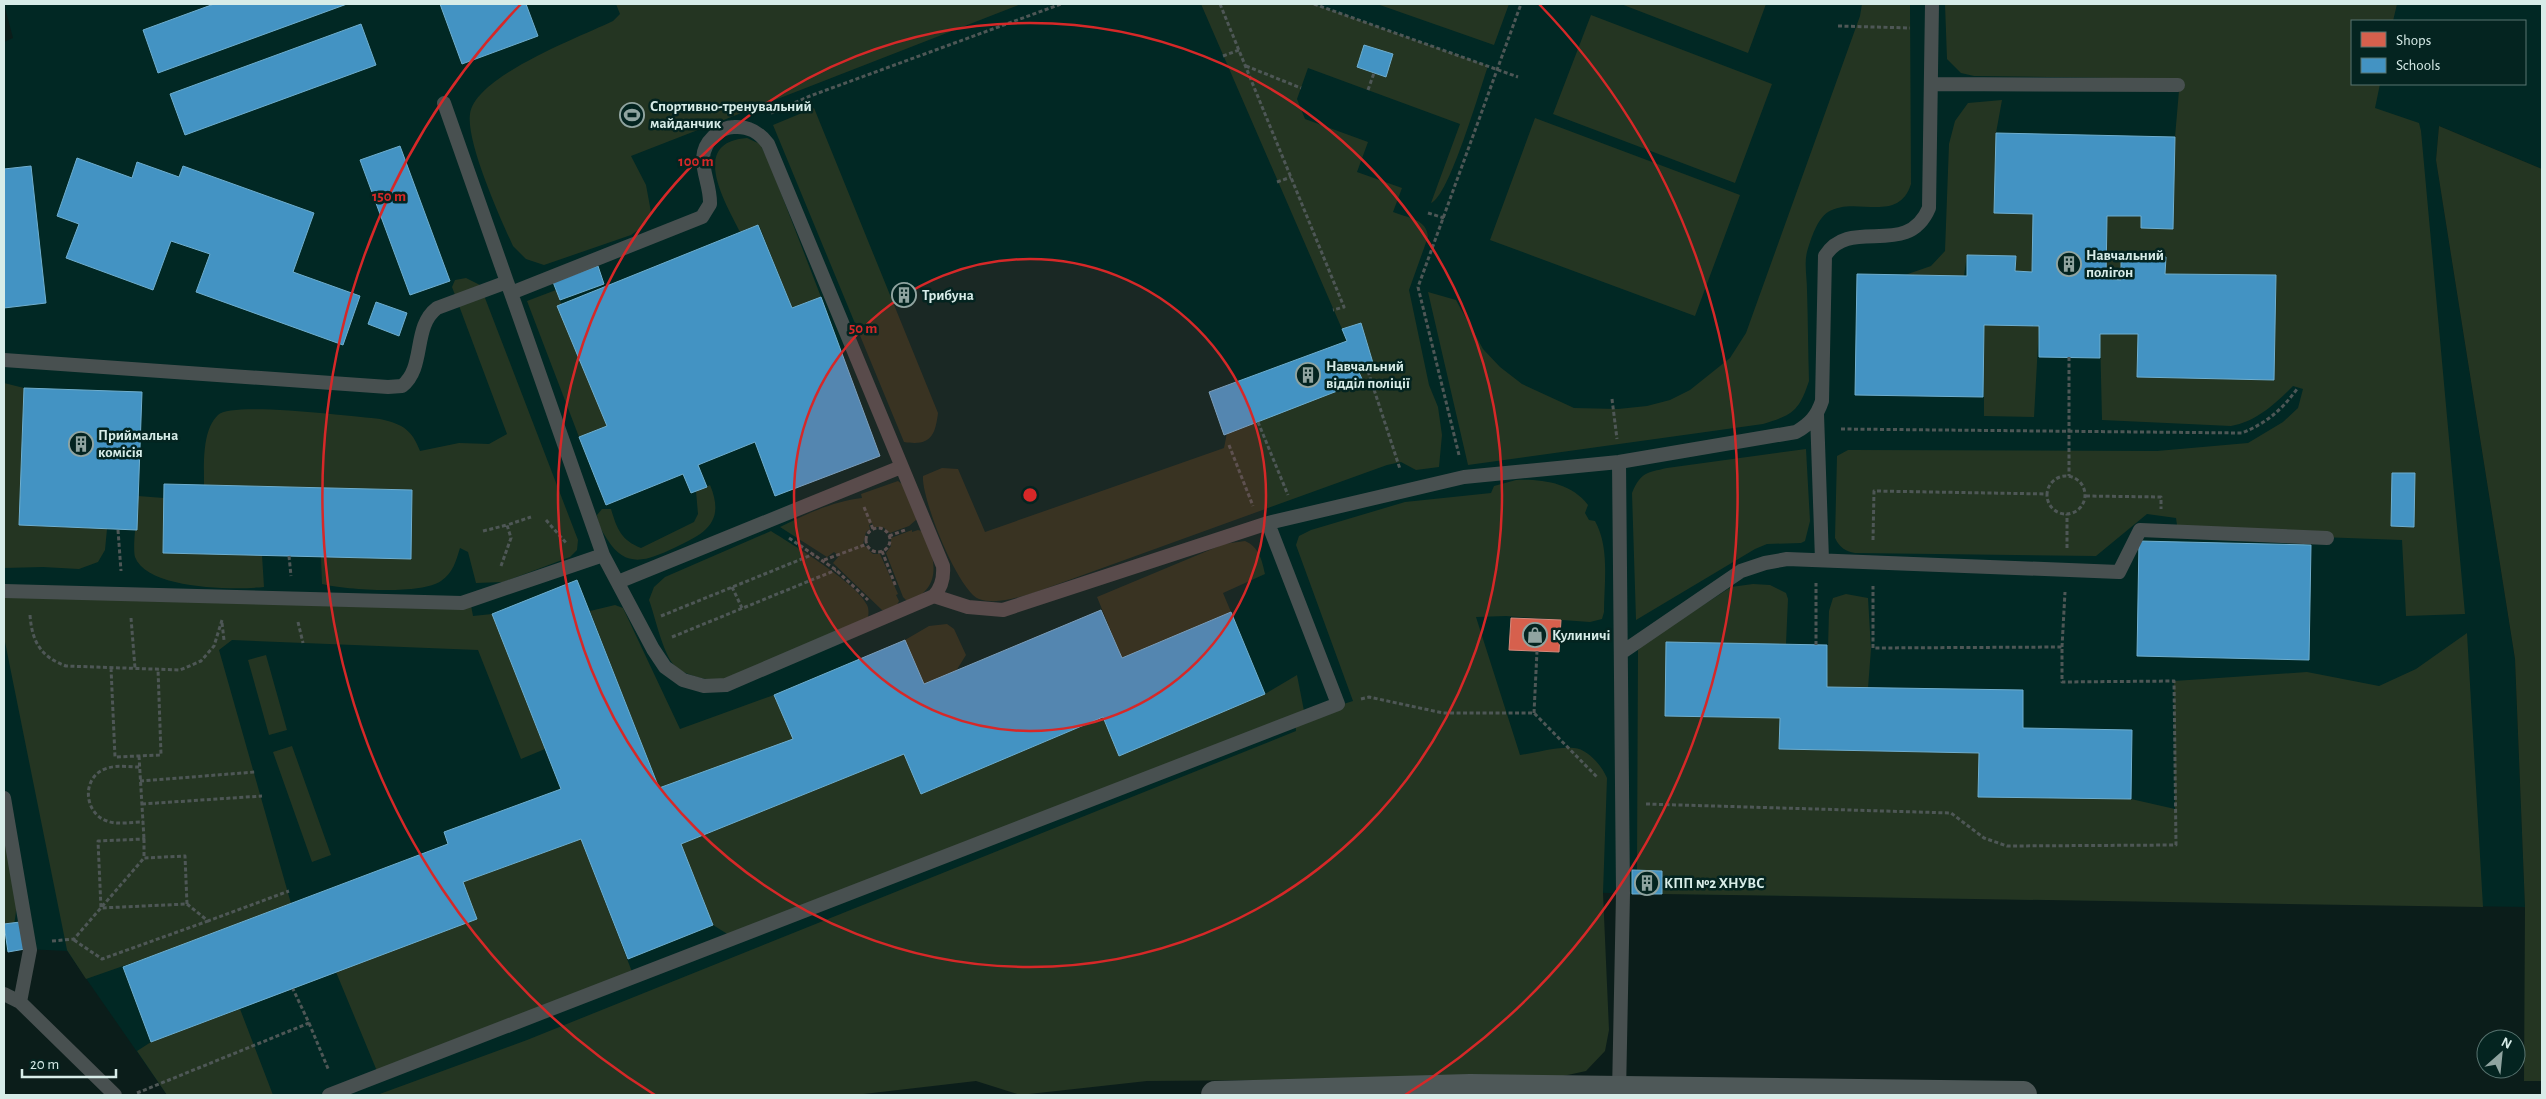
<svg xmlns="http://www.w3.org/2000/svg" width="2546" height="1099" font-family="'Alegreya Sans',sans-serif">
<rect width="100%" height="100%" fill="#0b1d1a"/>
<path fill="#012824" fill-rule="evenodd" d="M4,4H2542V169L2439,126L2436,160L2515,659L2525,907L1481,891L761,1095H167L67,951L25,949L4,951V42L13,38ZM2352,21H2525V84H2352Z"/>
<path fill="#243522" d="M616,4H1021L631,156L646,185L651,212L645,225L631,235L544,265L526,259L513,246C500,218 466,142 470,114C475,76 580,37 613,21L620,14Z
M1201,4H1314L1488,66C1480,89 1449,197 1431,203L1460,124L1308,68L1297,99L1305,119L1368,142L1357,172L1402,188L1393,212C1408,218 1427,219 1428,237L1409,290L1429,385L1438,407L1442,435L1439,467L1416,470L1401,462L1387,465L1036,592C1019,597 997,605 979,599C958,591 921,498 923,476L942,468L958,469L985,532L1224,448L1227,433L1363,381L1357,368L1373,363L1361,323L1342,329Z
M1377,4H1509L1494,45Z
M1621,4H1766L1748,53Z
M1862,4H1910L1911,184C1898,225 1855,195 1828,212C1817,219 1811,239 1807,252C1804,263 1807,278 1807,290C1808,320 1808,351 1809,381C1799,411 1793,415 1763,424L1468,465L1428,292L1456,300L1483,349L1500,367L1522,384L1574,408L1618,409L1647,406L1670,400L1690,390L1730,358L1746,333L1860,16Z
M1945,4H2397L2393,21H2352V84H2380L2375,108L2419,123L2421,131L2465,614L2406,616L2402,540L2178,532L2176,518L2147,514L2096,556L1855,553C1845,551 1840,548 1835,538L1837,456L1848,450L2157,451L2248,443L2283,422L2298,408L2303,389L2293,386C2275,404 2257,421 2231,426L2102,420L2100,334H2138L2137,377L2274,380L2276,275L2165,274L2166,257L2122,256L2121,280L2106,279L2107,216H2141V228L2173,229L2175,137L2180,79L1974,76L1961,73L1947,59Z
M1591,15L1772,84L1735,183L1553,114Z
M2002,100L1996,133L1994,213L2033,214L2032,272L2015,271L2016,256L1967,255L1964,276L1905,275L1931,266L1945,251L1949,144L1955,121L1968,103Z
M814,108L938,413C935,437 930,446 904,442L773,125Z
M1535,118L1740,195L1695,316L1490,240Z
M2439,126L2542,169V1081H2524L2525,907L2515,659L2436,160Z
M747,138L760,144L769,162L821,297L792,308L759,225L740,232C726,204 688,142 747,138Z
M466,278L480,285L578,540L577,550L570,557L503,582L476,583L468,552L460,548C456,561 453,573 441,581C421,595 346,590 322,584L321,557L411,559L412,490L204,485C204,464 202,430 218,415C232,401 355,417 380,419C403,424 412,430 420,451L459,443L489,444L507,434L452,287L455,280Z
M556,290L607,426L579,437L527,301Z
M1984,325L2039,326L2034,417L1984,416Z
M4,383L24,388L19,525L107,529L105,550L98,562L79,569L43,567L4,568Z
M1806,449L1810,521L1805,541L1801,543L1767,544L1755,549L1636,620L1632,493C1641,472 1646,473 1667,468Z
M1516,480C1543,479 1571,483 1588,505L1585,513L1589,520L1595,521C1610,548 1604,583 1604,612L1602,619L1590,622L1506,616L1476,617L1520,755C1536,753 1557,746 1574,748C1588,749 1602,766 1607,778L1603,893L1609,1030L1605,1051L1586,1071L1554,1078L1147,1081L1020,1095L976,1081L855,1095H377L527,1040L1296,731L1295,721L729,935L713,925L681,844L904,754L922,794L1103,717L1120,755L1265,694L1297,675L1305,716L1353,701L1296,545L1299,536L1311,530L1405,502L1491,493L1494,486Z
M898,481L903,485L917,519L909,526L890,533L883,527H874L872,523L869,525L870,529L866,532L863,544L873,554H880L898,594L896,595L899,601L897,605L888,610H882L833,563L839,556L834,552L827,557L780,527C806,514 834,501 862,498L861,494Z
M710,485C726,523 704,534 674,548C648,560 626,570 607,539C602,531 598,525 597,515L602,509H611C617,529 621,540 641,548L694,522L698,514L696,491Z
M138,496L164,498L163,553L262,555L264,587C236,590 147,590 135,557C132,546 138,510 138,496Z
M912,530V532L918,530L925,532C935,560 943,588 908,602L903,597L886,553L891,546V538Z
M771,531C793,545 857,583 867,605C869,609 869,615 867,620L727,681C713,681 686,677 675,666C663,655 655,616 649,600L654,587L665,577Z
M1245,541C1259,547 1262,560 1265,574L1223,593L1231,612L1122,658L1097,597L1224,544Z
M1753,584L1770,585L1786,593L1788,599L1786,644L1666,642L1780,718L1779,749L1979,753V797L2131,799L2175,809L2174,681L2307,672L2379,686L2416,669L2467,633L2483,907L1662,894V871L1637,870L1638,650L1646,642L1731,587Z
M4,591L470,600L473,616L492,614L545,749L521,759L478,650L232,640L219,650L292,907L86,979L67,950L4,637Z
M1846,594L1868,598L1871,649L1868,688L1827,687L1829,611L1833,598Z
M615,605L623,608L680,729L774,695L793,739L659,788L590,611Z
M947,624L954,629L966,655L956,671L924,684L905,640L929,626Z
M266,655L287,730L269,735L248,660Z
M292,746L331,855L312,862L273,752Z
M4,830C10,865 25,905 9,939H4Z
M581,839L634,977L379,1076L336,972L477,919L463,882Z
M240,1009L273,1095H167L137,1051L151,1042Z"/>
<path fill="#d6604d" stroke="#d68a7c" d="M1511,618L1561,620L1559,652L1509,650Z"/>
<path fill="#4393c3" stroke="#6faece" d="M214,4H347L158,73L143,30Z
M440,4H526L538,36L462,64Z
M361,24L376,65L185,135L170,94Z
M1364,45L1393,54L1386,77L1357,67Z
M1996,133L2175,137L2173,229L2141,228V216H2107L2106,279L2121,280V256L2166,257L2165,274L2276,275L2274,380L2137,377L2138,334H2100V358L2039,357V326L1984,325L1983,397L1855,395L1857,274L1967,276V255L2016,256L2015,271L2032,272L2033,214L1994,213Z
M400,146L450,281L410,295L360,160Z
M77,158L132,178L137,162L179,177L183,166L314,213L293,272L360,296L343,345L196,292L210,254L171,241L153,290L66,258L79,224L57,216Z
M31,166L46,303L4,308V169Z
M758,225L792,308L821,297L880,456L775,496L755,442L698,465L707,487L691,493L683,474L606,505L579,437L607,426L557,306Z
M598,266L604,284L560,300L553,282Z
M908,283L914,301L900,306L894,288Z
M376,302L407,313L399,336L368,324Z
M1361,323L1373,363L1357,368L1363,381L1224,435L1209,392L1347,341L1342,329Z
M24,388L142,392L137,530L19,525Z
M2392,473H2415L2414,527L2391,526Z
M164,484L412,490L411,559L163,553Z
M2139,541L2311,545L2309,660L2137,656Z
M577,580L659,788L793,739L774,695L905,640L924,684L1101,610L1122,658L1231,612L1265,694L1119,756L1103,717L921,794L904,754L681,844L713,925L628,959L581,839L463,882L477,919L151,1042L123,967L448,844L444,832L561,789L492,614Z
M1666,642L1827,645V687L2023,690V728L2132,730L2131,799L1978,797L1979,753L1779,749L1780,718L1665,716Z
M1632,870L1662,871V894H1632Z
M20,922L25,949L8,952L4,924Z"/>
<g fill="none" stroke-linecap="round" stroke-linejoin="round">
<path stroke="#4e5756" stroke-width="3" stroke-dasharray="4 2.5" stroke-linecap="butt" d="M1220,4L1344,307L1333,310
M1314,4L1518,77
M1838,26L1910,28
M1223,56L1239,50
M1246,66L1301,88
M1368,90L1374,73
M771,113L810,96L1061,4
M1277,182L1291,177
M1428,213L1444,218
M2069,357V476
M1366,365L1400,469
M1612,399L1617,439
M1258,422L1288,495
M1841,429L2242,433C2266,423 2281,411 2297,389
M1229,445L1253,506
M1459,455L1418,287L1521,4
M2047 495a19 19 0 1 1 38 0a19 19 0 1 1-38 0Z
M2086,496L2161,497V509
M864,507L873,529
M546,520L567,544
M866 540a12 12 0 1 1 24 0a12 12 0 1 1-24 0Z
M118,530L121,571
M483,531L507,525
M889,536L905,530
M789,538L836,570L868,600
M1873,540L1874,491L2047,494
M2067,548V514
M882,551L896,587
M289,556L291,576
M824,560L867,544
M501,566L511,538L507,525L531,517
M732,587L742,608
M30,615C32,642 41,657 66,666L180,670L201,661L214,646L222,620
M661,616L814,554
M131,618L135,668
M298,622L303,643
M222,623L224,640
M672,637L836,570
M1816,645V583
M2062,647L2065,592
M111,668L115,757L161,755L158,669
M1361,699L1369,697L1443,713H1534L1598,778
M1534,713L1537,651
M139,756L144,839
M139,767C130,767 117,765 108,768C81,775 83,813 107,821C117,825 132,822 143,822
M140,781L255,772
M142,804L262,796
M1646,804L1951,813L1984,838L2007,846L2176,845L2174,681L2062,682V647L1873,648V586
M144,839V858L185,856L187,904L101,908L98,841Z
M187,904L208,921L289,891
M74,940L102,959L208,921
M52,941L74,939L144,858
M309,1023L329,1071
M137,1093L309,1023L293,989"/>
<path stroke="#485050" stroke-width="14" d="M1932,84L2178,85
M444,103L507,282L511,293L603,555L653,649L665,667L683,680L704,686L726,685L934,596C942,587 944,578 943,566L768,144C759,132 749,126 734,127C726,127 719,131 713,137C692,157 711,180 710,204L702,217L511,293
M4,360L388,387L402,386C426,367 412,327 437,308L507,282
M1817,414L1822,560
M618,582L901,467
M4,591L462,603L603,555
M934,596L968,607L1003,610L1268,523L1464,477L1619,462L1796,432C1810,424 1817,416 1822,401L1825,256C1850,215 1907,260 1929,208L1932,4
M1621,653L1741,571L1765,563L1787,559L2119,572L2140,530L2327,538
M4,798L30,950L20,1002
M4,994L20,1002L115,1095
M1619,1093L1623,893L1619,462
M329,1095L1338,704L1268,523"/>
<path stroke="#4e5858" stroke-width="28" d="M1215,1095L1470,1088L2023,1095"/>
</g>
<circle cx="1030" cy="495" r="236" fill="#d62828" fill-opacity=".12"/>
<g fill="none" stroke="#d62828" stroke-width="2.5">
<circle cx="1030" cy="495" r="236"/>
<circle cx="1030" cy="495" r="472"/>
<path d="M655 1095A707 707 0 0 1 521 4M1539 4A707 707 0 0 1 1405 1095"/>
</g>
<defs>
<symbol id="stadium-ring" viewBox="-11 -11 22 22"><circle r="9.5" fill="#042420" stroke="#90a4a0" stroke-width="1.5"/><path d="M0-5a6.5 5 0 1 0 0 10a6.5 5 0 1 0 0-10ZM-3.5-1.8h7v3.6h-7Z" fill="#90a4a0"/></symbol>
<symbol id="building-ring" viewBox="-11 -11 22 22"><circle r="9.5" fill="#042420" stroke="#90a4a0" stroke-width="1.5"/><path d="M-4-6H4V6H1V3H-1V6H-4ZM-2.5-4.3h1.7v1.8h-1.7ZM.8-4.3h1.7v1.8H.8ZM-2.5-1h1.7V.8h-1.7ZM.8-1h1.7V.8H.8Z" fill="#90a4a0"/></symbol>
<symbol id="shop-ring" viewBox="-11 -11 22 22"><circle r="9.5" fill="#042420" stroke="#90a4a0" stroke-width="1.5"/><path d="M-5-2.5h2.3a2.7 3.5 0 0 1 5.4 0H5L5.5 6h-11ZM-1.5-2.5h3a1.5 2.3 0 0 0-3 0Z" fill="#90a4a0"/></symbol>
</defs>
<g fill-rule="evenodd">
<use href="#stadium-ring" x="618" y="101" width="28" height="28"/>
<use href="#building-ring" x="2055" y="250" width="28" height="28"/>
<use href="#building-ring" x="890" y="281" width="28" height="28"/>
<use href="#building-ring" x="1294" y="361" width="28" height="28"/>
<use href="#building-ring" x="67" y="430" width="28" height="28"/>
<use href="#shop-ring" x="1521" y="621" width="28" height="28"/>
<use href="#building-ring" x="1633" y="869" width="28" height="28"/>
</g>
<g text-anchor="middle" stroke-width="5" stroke-linejoin="round" paint-order="stroke">
<g font-size="15" font-weight="bold" fill="#d7ece8" stroke="#042420" text-anchor="start">
<text x="650" y="111">Спортивно-тренувальний<tspan x="650" dy="17">майданчик</tspan></text>
<text x="2086" y="260">Навчальний<tspan x="2086" dy="17">полігон</tspan></text>
<text x="922" y="300">Трибуна</text>
<text x="1326" y="371">Навчальний<tspan x="1326" dy="17">відділ поліції</tspan></text>
<text x="98" y="440">Приймальна<tspan x="98" dy="17">комісія</tspan></text>
<text x="1552" y="640">Кулиничі</text>
<text x="1664" y="888">КПП №2 ХНУВС</text>
</g>
</g>
<circle cx="1030" cy="495" r="8" fill="#d62828" stroke="#042420" stroke-width="2.5"/>
<g font-size="15" text-anchor="middle" font-weight="bold" fill="#d62828" stroke="#042420" stroke-width="5" stroke-linejoin="round" paint-order="stroke">
<text x="696" y="166">100 m</text>
<text x="389" y="201">150 m</text>
<text x="863" y="333">50 m</text>
</g>
<rect width="2546" height="1099" fill="none" stroke="#d7ece8" stroke-width="10"/>
<rect x="2351" y="20" width="175" height="65" fill="#042420" stroke="#587470"/>
<rect x="2361" y="32" width="25" height="15" fill="#d6604d" stroke="#587470"/>
<text x="2396" y="45" font-size="15" fill="#d7ece8">Shops</text>
<rect x="2361" y="58" width="25" height="15" fill="#4393c3" stroke="#587470"/>
<text x="2396" y="70" font-size="15" fill="#d7ece8">Schools</text>
<g transform="translate(2501 1054) rotate(27)"><circle r="24" fill="#042420" stroke="#587470"/>
<path d="M0-4L9 19L0 12L-9 19Z" fill="#90a4a0"/>
<text y="-8" font-size="14" font-weight="bold" text-anchor="middle" fill="#d7ece8">N</text>
</g>
<path d="M22 1069v8h94v-8" fill="none" stroke="#d7ece8" stroke-width="2.5"/>
<text x="30" y="1069" font-size="15" fill="#d7ece8" stroke="#042420" stroke-width="4" paint-order="stroke">20 m</text>
</svg>
